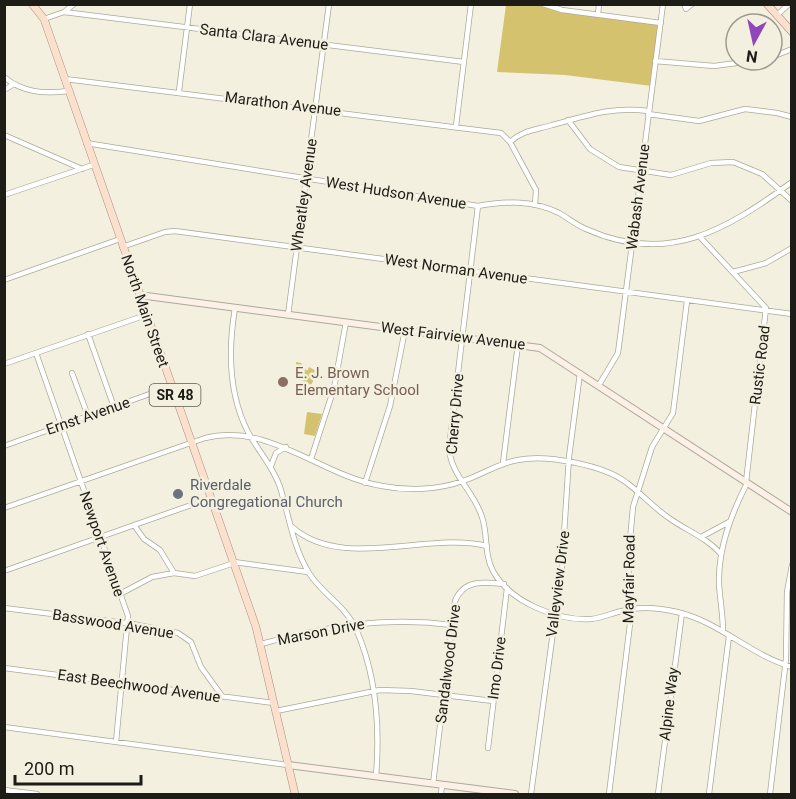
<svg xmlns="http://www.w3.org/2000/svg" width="796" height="799" font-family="Roboto,sans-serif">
<rect width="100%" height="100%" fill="#f3f0e0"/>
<path fill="#d5c26e" d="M506,5H543L661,23L652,86L565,75L497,72Z
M296,362L301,363L307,371L309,367L318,372L311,385L297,378Z
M307,412L322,414L315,436L304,434Z"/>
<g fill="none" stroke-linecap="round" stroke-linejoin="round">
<defs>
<path id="street" d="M543,4L562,10L661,23
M684,4L686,9L692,4
M64,12L464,62
M598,14L599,4
M777,15L789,4
M44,19L64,12L74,4
M772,57L792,49
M655,61L714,66L759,60
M4,77C23,93 45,94 68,91
M65,79L501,133L510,142L536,190L535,205
M4,90L14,84
M179,91L190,4
M648,114L699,121L745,109L777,113L792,117
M568,120L590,149L619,167L671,175L711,163L733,162L762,174L792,201
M456,126L471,4
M4,135L82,169
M510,142C523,130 536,130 552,125C586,116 613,106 648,111
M86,143L478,206C506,201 533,200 559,213C568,218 576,225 586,229C668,266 726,230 792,182
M4,195L93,165
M478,206L449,448C451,476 474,491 482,517C488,534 484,555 493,571C510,602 557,621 591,619C602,618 612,613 622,611C640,606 660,608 677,612C720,622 750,655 792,667
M700,237L766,308L746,482
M122,247L165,232L175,231L792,314
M733,272L766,263L792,248
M4,280L120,239
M235,308C228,350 228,393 248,432C258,451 273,466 280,487C289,516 293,547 309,573C322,594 345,605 356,629C376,674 380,727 376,776
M288,315L329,4
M88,334L114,407
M36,353L128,616L116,742
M4,364L146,315
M72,373L88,416
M599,385L618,353L663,4
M4,446L172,386
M311,459L334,388L346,322
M503,463L518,344
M271,466L276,453L286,447
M365,483L390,406L405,330
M4,508L205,438C270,422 320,476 382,486C407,491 438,490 463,481C482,475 498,463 518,460C546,454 604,465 627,483C642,494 654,508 669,518C687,531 706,537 721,554
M134,525L144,539L160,550L174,573
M291,526C341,572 428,531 487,546
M703,536L729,522
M234,562L308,572
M4,571L211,498
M120,594L152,577L174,573L195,576L234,563
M4,608L133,624L178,633L191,642L201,667L222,696
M723,631C723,615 720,600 719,584C718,548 731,515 747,483
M261,644C327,626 384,616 452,625
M4,668L274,703
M276,711L380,690L411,691L493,701
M4,727L288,765
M488,748L507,588
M433,784L455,601C464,579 484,582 504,584
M4,790L37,794
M441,794L442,785
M531,794L562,566L569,457L580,373
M609,794L631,616L628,562L633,507L652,447L673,413L687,301
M658,794L682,613
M709,794L729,636
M770,794L786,659L787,592L792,565"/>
<path id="secondary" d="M139,295L540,348L792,512
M288,765L515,794"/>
<path id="primary" d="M32,4L44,19L256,627L295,794
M767,4L792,32"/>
</defs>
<use href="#street" stroke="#aca99a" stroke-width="6"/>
<use href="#secondary" stroke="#aca99a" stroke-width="8"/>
<use href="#primary" stroke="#ab8e78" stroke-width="8"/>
<use href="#street" stroke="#fff" stroke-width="4.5"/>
<use href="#secondary" stroke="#fdf0e6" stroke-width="6"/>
<use href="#primary" stroke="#fbe0ce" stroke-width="7"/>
</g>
<circle fill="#8d6e63" stroke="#f3f0e0" stroke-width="2" cx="283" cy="382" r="6"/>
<circle fill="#6b7280" stroke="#f3f0e0" stroke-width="2" cx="178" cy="494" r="6"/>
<g text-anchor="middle" stroke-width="5" stroke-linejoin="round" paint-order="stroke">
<rect fill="#f3f0e0" stroke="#5d5c53" stroke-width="1.5" x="149.5" y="384" width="51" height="22" rx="4.5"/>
<g font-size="14" font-weight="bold" fill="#1d1c16">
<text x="175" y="400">SR 48</text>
</g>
<g font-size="15" fill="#1d1c16" stroke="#f3f0e0">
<text transform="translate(264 37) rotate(7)" y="5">Santa Clara Avenue</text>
<text transform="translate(283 104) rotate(7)" y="5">Marathon Avenue</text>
<text transform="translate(396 193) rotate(9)" y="5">West Hudson Avenue</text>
<text transform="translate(304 195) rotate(-82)" y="5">Wheatley Avenue</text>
<text transform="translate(638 197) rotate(-83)" y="5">Wabash Avenue</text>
<text transform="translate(456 269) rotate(8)" y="5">West Norman Avenue</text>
<text transform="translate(145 311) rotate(71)" y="5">North Main Street</text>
<text transform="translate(453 336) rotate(7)" y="5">West Fairview Avenue</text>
<text transform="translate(760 365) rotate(-83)" y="5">Rustic Road</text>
<text transform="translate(455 414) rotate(-85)" y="5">Cherry Drive</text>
<text transform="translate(88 416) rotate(-19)" y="5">Ernst Avenue</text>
<text transform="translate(102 544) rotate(71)" y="5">Newport Avenue</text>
<text transform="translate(629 579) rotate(-89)" y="5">Mayfair Road</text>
<text transform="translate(558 584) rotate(-83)" y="5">Valleyview Drive</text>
<text transform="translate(113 624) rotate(9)" y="5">Basswood Avenue</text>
<text transform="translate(321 632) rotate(-11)" y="5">Marson Drive</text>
<text transform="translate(448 664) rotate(-83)" y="5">Sandalwood Drive</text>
<text transform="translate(497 668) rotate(-83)" y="5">Imo Drive</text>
<text transform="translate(139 686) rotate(8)" y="5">East Beechwood Avenue</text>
<text transform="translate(669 704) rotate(-83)" y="5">Alpine Way</text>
</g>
<g font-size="15" fill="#785e54" stroke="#f3f0e0" text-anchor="start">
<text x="295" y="378">E. J. Brown<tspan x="295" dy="17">Elementary School</tspan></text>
</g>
<g font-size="15" fill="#5b616d" stroke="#f3f0e0" text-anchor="start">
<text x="190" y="490">Riverdale<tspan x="190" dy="17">Congregational Church</tspan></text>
</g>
</g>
<rect width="796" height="799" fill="none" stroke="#1d1c16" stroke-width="12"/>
<g transform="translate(754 42) rotate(188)"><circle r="28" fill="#f3f0e0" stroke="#9d9b8f" stroke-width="1.5"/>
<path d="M0-4.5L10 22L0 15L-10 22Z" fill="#8f47ba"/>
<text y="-9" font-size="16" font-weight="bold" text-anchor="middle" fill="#1d1c16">N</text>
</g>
<path d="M15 775v9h126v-9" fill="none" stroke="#1d1c16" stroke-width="3"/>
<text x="24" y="775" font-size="18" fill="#1d1c16" stroke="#f3f0e0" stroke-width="4.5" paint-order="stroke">200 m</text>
</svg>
